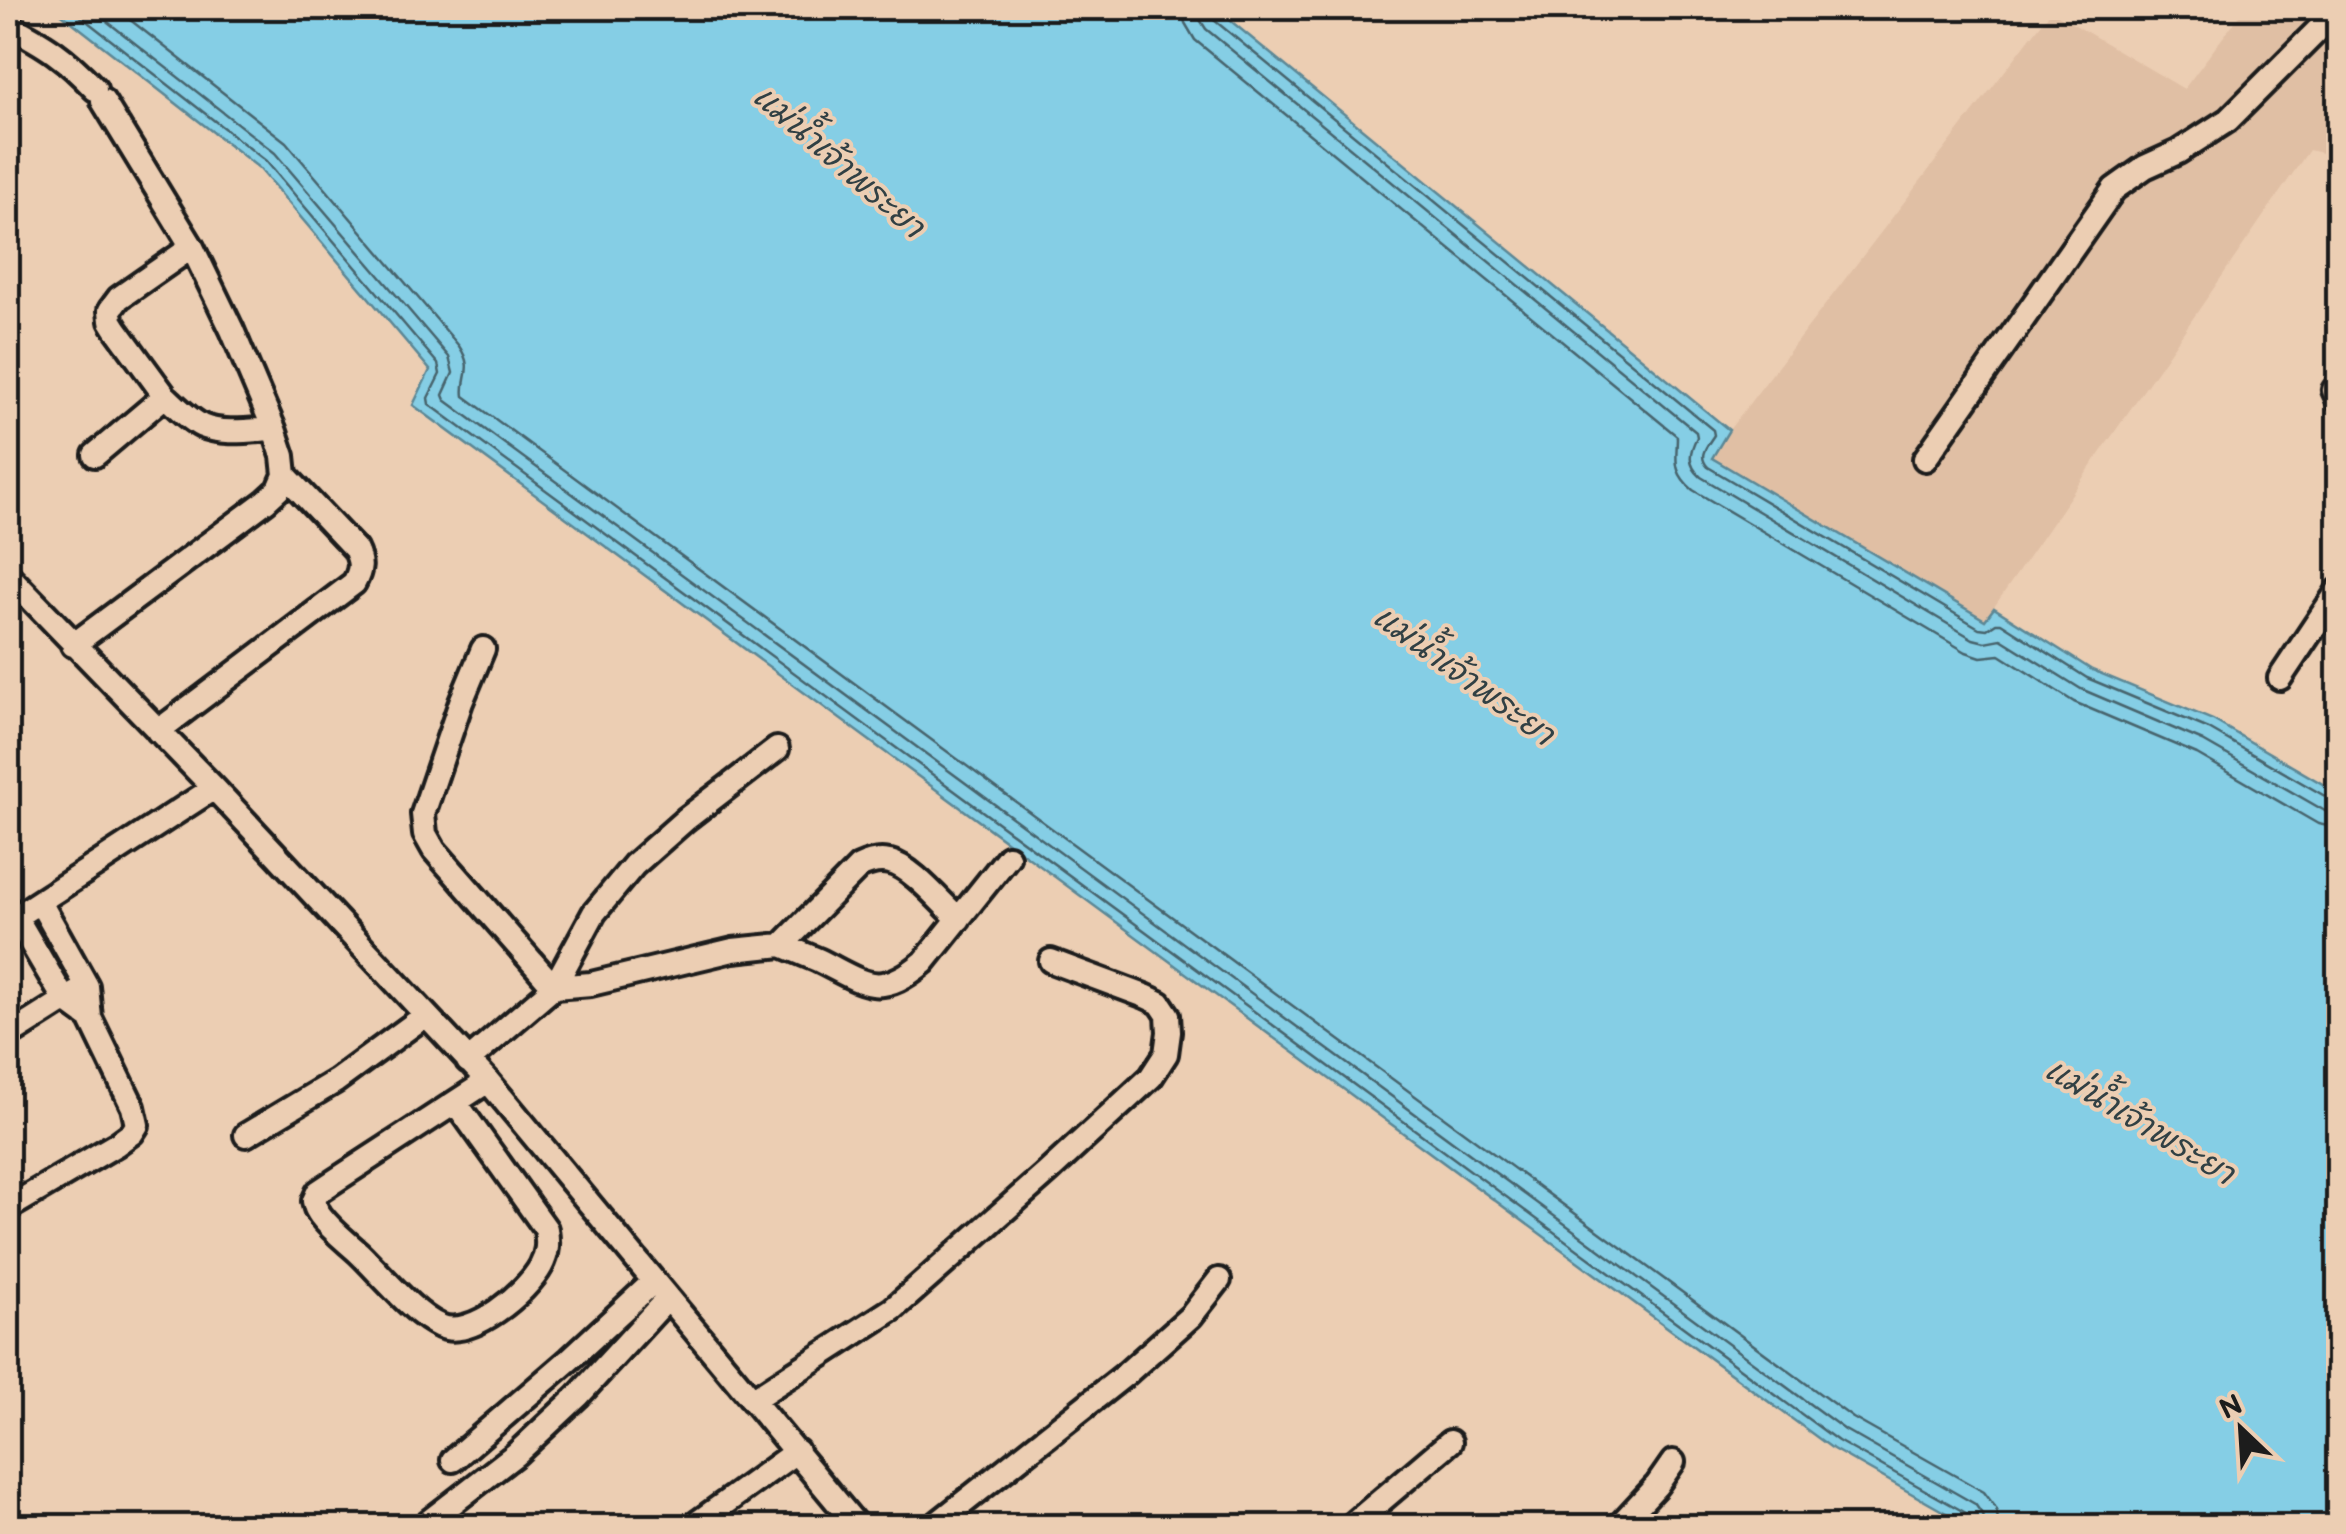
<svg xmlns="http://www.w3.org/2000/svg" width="2346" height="1534" font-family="'Balsamiq Sans','Playpen Sans Thai',sans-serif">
<rect width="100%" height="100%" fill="#ecceb3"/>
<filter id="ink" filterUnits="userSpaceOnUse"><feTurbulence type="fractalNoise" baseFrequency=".01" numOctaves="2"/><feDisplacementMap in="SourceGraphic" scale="20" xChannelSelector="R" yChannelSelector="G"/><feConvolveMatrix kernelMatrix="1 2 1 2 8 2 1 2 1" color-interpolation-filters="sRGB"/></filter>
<g filter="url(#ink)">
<path fill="#e0bfa4" d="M2245,8H2338V157L2309,150L1985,620L1711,457L1729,430L2051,11L2184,89Z"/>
<path fill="#85cee5" stroke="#5b8795" stroke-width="2.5" d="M54,8H1215L1729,430L1712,458L1985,620L1994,608L2092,670L2213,720L2338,793V1526H1969L1833,1449L413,405L430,370L259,168Z"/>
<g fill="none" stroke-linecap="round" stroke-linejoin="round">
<path stroke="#46636c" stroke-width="2.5" d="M70,8L266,161L438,364L440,374L428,398L429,404L1838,1441L1966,1513L1971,1519V1526
M90,8L275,153L449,357L453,373L443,395L445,400L1845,1430L1975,1504L1982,1514L1984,1526
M115,8L286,142L459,346C475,370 461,376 464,396L1853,1418L1984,1492L1996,1508L1999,1526
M1182,8L1185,23L1195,40L1677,436C1677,459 1671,471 1693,490L1966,652L1981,657L2000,655L2074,702L2197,754L2318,824L2338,828
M1197,8L1199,18L1206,29L1696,432L1697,437C1689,452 1687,465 1701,477L1973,639L1985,642L2001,639L2081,689L2203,741L2325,811L2338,813
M1210,8L1211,14L1214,20L1713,430L1714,435C1707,446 1697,456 1708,467L1979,628L1987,629L1996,623H2001L2087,678L2209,729L2330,799L2338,801"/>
<defs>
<path id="minor" d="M8,25C46,45 65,57 95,89
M103,101L192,247L232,330L274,429L283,456L285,475L355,549C362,563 361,570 354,583L158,731
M2338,385L2334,390L2338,399
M165,396L116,329L111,321L110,310L119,298L192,247
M95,455L165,396C176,406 188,419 202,426C223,435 252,430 274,429
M1925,459L2114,189L2145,167L2178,152L2228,120L2338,10
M8,575L214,788L488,1081L857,1526
M73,645L266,501L279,489L285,475
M483,649L461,702L423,814L425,834L434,850L554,987L591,984L733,950L782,945L859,867C869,862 879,859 890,862C912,867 941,903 959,919
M2280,678L2338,591
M16,917L64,999L90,1018
M8,922L214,788
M782,945C794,950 806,955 818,960C865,983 878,1000 924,962L1008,857
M8,1036L76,993
M468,1061L554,987L594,913L634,865L686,819L777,749
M456,1103L546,1229C548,1243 548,1253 541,1266C527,1292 471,1340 440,1326C414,1315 381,1274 359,1253C346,1241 331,1230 320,1215C316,1209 316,1209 314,1201L318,1192L333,1182L488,1081
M246,1135L336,1081L426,1015
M8,1208L117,1144L132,1133L137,1125L133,1107L90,1018L87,986L40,902
M752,1400L893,1309L1048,1172L1151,1077L1166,1054L1169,1032L1168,1015L1160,1003L1145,996L1051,961
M453,1460L570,1359L653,1282
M8,1521L11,1526
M423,1526L516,1454L578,1396L668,1298
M693,1526L797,1451
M934,1526L1126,1374L1191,1316L1219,1280
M1351,1526L1450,1442
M1619,1526L1657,1485L1673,1462"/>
</defs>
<use href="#minor" stroke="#1c1c1c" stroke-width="30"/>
<use href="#minor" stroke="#ecceb3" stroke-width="22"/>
</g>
</g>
<g text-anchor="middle" stroke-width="8" stroke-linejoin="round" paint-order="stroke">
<g font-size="32" font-style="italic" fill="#314044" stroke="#ecceb3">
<text transform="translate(839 161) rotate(41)" y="11">แม่น้ำเจ้าพระยา</text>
<text transform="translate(1464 675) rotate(36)" y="11">แม่น้ำเจ้าพระยา</text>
<text transform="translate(2140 1121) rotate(31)" y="11">แม่น้ำเจ้าพระยา</text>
</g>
</g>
<rect width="2346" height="1534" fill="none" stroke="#ecceb3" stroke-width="40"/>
<rect x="20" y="20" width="2306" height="1494" fill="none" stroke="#1c1c1c" stroke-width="4" filter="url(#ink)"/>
<g transform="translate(2241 1429) rotate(335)" stroke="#ecceb3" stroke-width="8" paint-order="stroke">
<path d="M0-8L18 38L0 25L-18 38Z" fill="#1c1c1c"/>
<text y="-15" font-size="28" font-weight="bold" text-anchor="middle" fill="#1c1c1c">N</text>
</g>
</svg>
